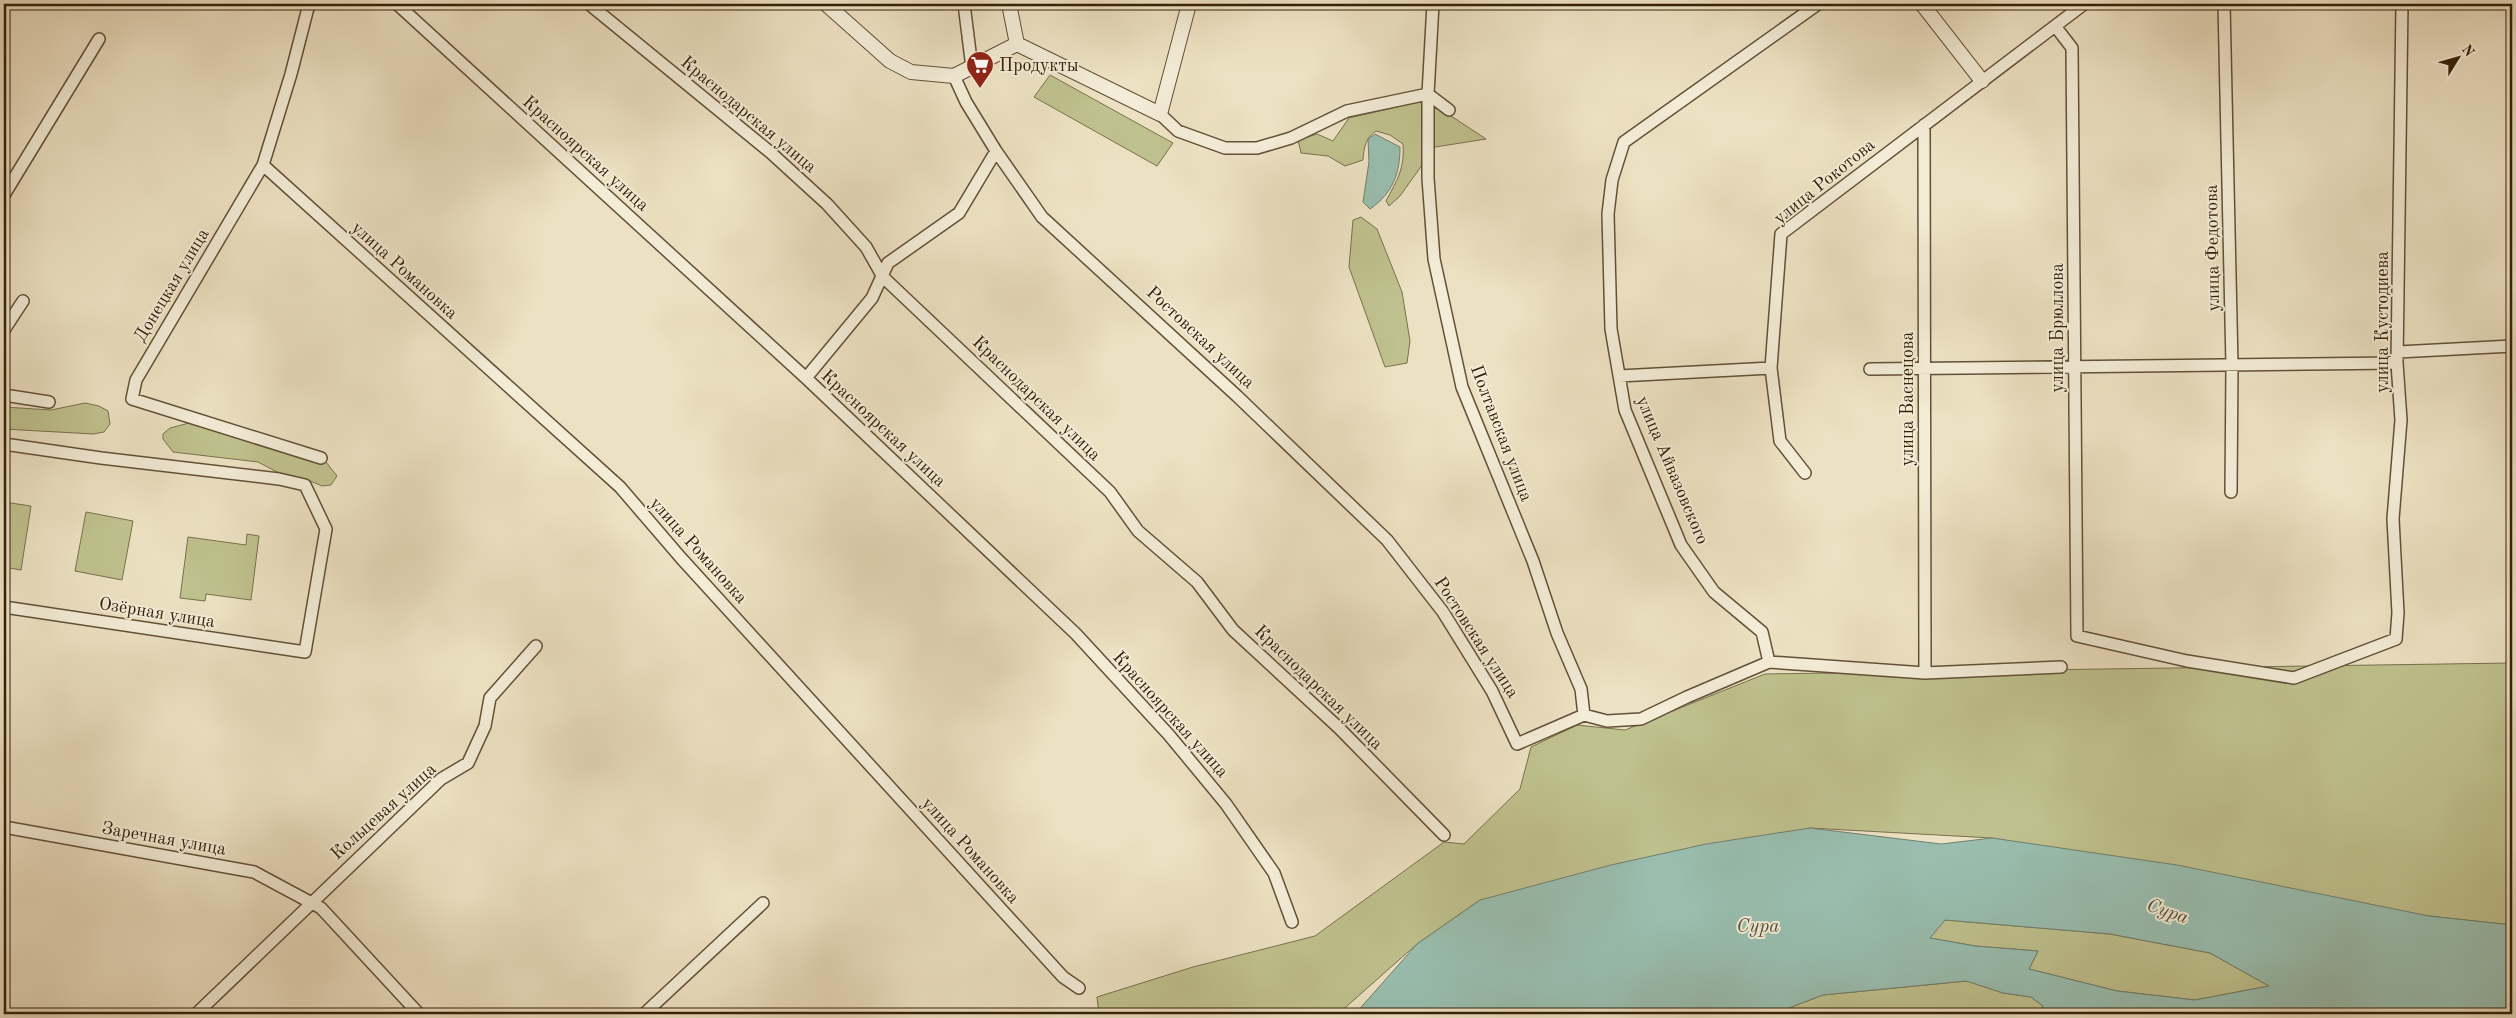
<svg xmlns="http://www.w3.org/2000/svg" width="2516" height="1018" font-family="'Old Standard TT',serif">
<rect width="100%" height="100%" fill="#ece1c2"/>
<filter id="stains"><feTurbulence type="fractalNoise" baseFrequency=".004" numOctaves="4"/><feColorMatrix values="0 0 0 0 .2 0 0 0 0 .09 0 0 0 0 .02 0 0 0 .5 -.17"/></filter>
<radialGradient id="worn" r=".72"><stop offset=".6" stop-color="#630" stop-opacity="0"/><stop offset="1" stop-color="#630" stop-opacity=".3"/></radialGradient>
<path fill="#bfc18e" stroke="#7a704c" d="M1050,75L1173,143L1157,166L1034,97Z
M1419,102L1439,108L1486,139L1435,147L1400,196L1389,206L1386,201C1397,180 1405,169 1403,144L1390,135L1376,131C1365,138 1364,148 1363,160L1345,166L1328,156L1301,153L1298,140L1317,134L1333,141L1349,118Z
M1361,217L1377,229L1402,292L1410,341L1407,363L1385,367L1349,267L1353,220Z
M85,403L99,406L108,411L110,424L104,432L93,434L4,429V407L51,410Z
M189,423L326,462L337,476L331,485L322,486L308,480L283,475L258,462L173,452L163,439V434L170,428Z
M4,502L31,506L21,570L4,567Z
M86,512L133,521L122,580L75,571Z
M247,534L259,536L251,600L206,594L205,601L180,598L188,537L246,545Z
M2512,663V925L2429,916L1992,838L1810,828L1480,900L1417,944L1338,1014H1099L1097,997L1193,967L1315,936L1444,842L1464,844L1520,789L1531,747L1577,725L1625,730L1765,674Z
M1945,920L2110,934L2210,953L2269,986L2195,1000L2117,991L2029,969L2038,951L1975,946L1929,938Z
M1967,981L2003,993L2031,997L2043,1006L2039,1014H1773L1823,995Z"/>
<path fill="#99beaf" stroke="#717f6d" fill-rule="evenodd" d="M1375,134L1400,147C1400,173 1393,193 1370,209L1363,202L1369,162L1368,139Z
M1810,828L1941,844L1992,838L2177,865L2429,916L2512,925V1014H2039L2043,1006L2031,997L2003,993L1966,981L1823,995L1773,1014H1355L1417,944L1480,900L1611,865L1706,844ZM1945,920L2110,934L2210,953L2269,986L2195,1000L2117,991L2029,969L2038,951L1975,946L1930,938Z"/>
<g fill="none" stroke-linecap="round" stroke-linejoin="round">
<defs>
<path id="minor" d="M309,4L291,74L263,165L136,380L132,399L321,458
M397,4L806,378L1076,634L1169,735L1226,804L1274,873L1292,922
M589,4L770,152L827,204L866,247L883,277L1110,492L1138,531L1197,582L1233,630L1339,728L1444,835
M964,4L972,68
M1433,4L1428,94V178L1434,259L1462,387L1533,561L1557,633L1581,689L1584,715
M2224,4L2232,365L2231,492
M2055,26L2072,48L2077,636L2187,661L2294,678L2396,639L2398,613L2393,519L2401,420L2397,363L2402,4
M954,76L966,102L996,151L1042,217L1237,396L1387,540L1443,612L1492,691L1517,744L1584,715L1607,721L1641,719L1687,697L1769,662L1925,673L2061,667
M1428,94L1449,110
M1160,114L1178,131L1225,148H1257L1291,138L1347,111L1428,94
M1924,125L1925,673
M263,165L620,487L681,558L1063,977L1079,988
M4,195L99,39
M4,330L23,301
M2398,352L2512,346
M1870,369L2397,363
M1619,376L1771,368
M806,378L872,298L888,263L959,213L996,151
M4,395L49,402
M4,444L101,458L279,479L305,485L326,529L305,652L4,607
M1805,473L1780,441L1771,368L1781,234L2084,4
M1769,662L1762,632L1714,592L1681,545L1625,410L1611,329L1608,214L1612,180L1624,142L1818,4
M4,827L254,872L321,908L419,1014
M196,1014L441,779L468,763L485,726L490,698L536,646
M644,1014L763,903"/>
<path id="tertiary" d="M826,4L890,61L911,72L954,76L1017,44
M1009,4L1017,44
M1922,4L1982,81
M1017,44L1160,114L1189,4"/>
</defs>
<use href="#minor" stroke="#635037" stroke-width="14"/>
<use href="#tertiary" stroke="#635037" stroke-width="16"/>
<use href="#minor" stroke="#f3ecd7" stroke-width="11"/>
<use href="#tertiary" stroke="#f3ecd7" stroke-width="14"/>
</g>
<defs>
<symbol id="supermarket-pin" viewBox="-11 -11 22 30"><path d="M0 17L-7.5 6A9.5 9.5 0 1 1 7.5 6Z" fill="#8f2418" stroke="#f3ecd7"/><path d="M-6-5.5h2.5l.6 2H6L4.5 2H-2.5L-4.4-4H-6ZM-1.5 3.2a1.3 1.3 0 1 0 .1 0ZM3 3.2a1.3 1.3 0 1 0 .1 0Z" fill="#fff"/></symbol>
</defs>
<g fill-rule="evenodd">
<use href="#supermarket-pin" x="964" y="49" width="32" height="43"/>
</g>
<g text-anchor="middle" stroke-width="4" stroke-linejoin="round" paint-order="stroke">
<g font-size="18" fill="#352009" stroke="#f3ecd7" text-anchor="start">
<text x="999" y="71">Продукты</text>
</g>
<g font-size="18" fill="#352009" stroke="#f3ecd7">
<text transform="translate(749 114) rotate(40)" y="6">Краснодарская улица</text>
<text transform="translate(586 153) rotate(42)" y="6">Красноярская улица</text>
<text transform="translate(1824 181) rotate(-39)" y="6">улица Рокотова</text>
<text transform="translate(2212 248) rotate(-91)" y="6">улица Федотова</text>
<text transform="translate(405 270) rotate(42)" y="6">улица Романовка</text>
<text transform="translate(171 285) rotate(-59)" y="6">Донецкая улица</text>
<text transform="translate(2382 322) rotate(-90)" y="6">улица Кустодиева</text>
<text transform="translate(2057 328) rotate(-90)" y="6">улица Брюллова</text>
<text transform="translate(1201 337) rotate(43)" y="6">Ростовская улица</text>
<text transform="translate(1037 398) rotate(44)" y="6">Краснодарская улица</text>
<text transform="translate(1907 399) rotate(-90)" y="6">улица Васнецова</text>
<text transform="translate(884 428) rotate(43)" y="6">Красноярская улица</text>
<text transform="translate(1502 433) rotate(69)" y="6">Полтавская улица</text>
<text transform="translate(1673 470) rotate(67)" y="6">улица Айвазовского</text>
<text transform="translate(699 550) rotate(48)" y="6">улица Романовка</text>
<text transform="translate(157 612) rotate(9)" y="6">Озёрная улица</text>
<text transform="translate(1477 637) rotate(57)" y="6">Ростовская улица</text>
<text transform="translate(1319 687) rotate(44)" y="6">Краснодарская улица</text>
<text transform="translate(1171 714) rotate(48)" y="6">Красноярская улица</text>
<text transform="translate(383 811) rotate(-42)" y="6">Кольцевая улица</text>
<text transform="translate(164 838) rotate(10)" y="6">Заречная улица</text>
<text transform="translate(971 850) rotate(48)" y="6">улица Романовка</text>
</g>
<g font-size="19" font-style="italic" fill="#534f3b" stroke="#f3ecd7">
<text transform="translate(2168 910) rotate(19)" y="7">Сура</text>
<text x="1758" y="932">Сура</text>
</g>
</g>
<rect width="2516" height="1018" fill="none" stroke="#ece1c2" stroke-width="20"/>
<rect x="5" y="5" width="2506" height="1008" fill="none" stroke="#352009" stroke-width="2.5"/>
<rect x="10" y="10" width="2496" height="998" fill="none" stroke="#352009"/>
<g transform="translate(2458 58) rotate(53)" stroke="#f3ecd7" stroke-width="4" paint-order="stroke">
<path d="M0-4L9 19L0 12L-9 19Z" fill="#352009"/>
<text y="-8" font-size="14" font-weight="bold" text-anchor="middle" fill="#352009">N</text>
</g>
<rect width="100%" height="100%" filter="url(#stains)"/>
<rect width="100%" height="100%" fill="url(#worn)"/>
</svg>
